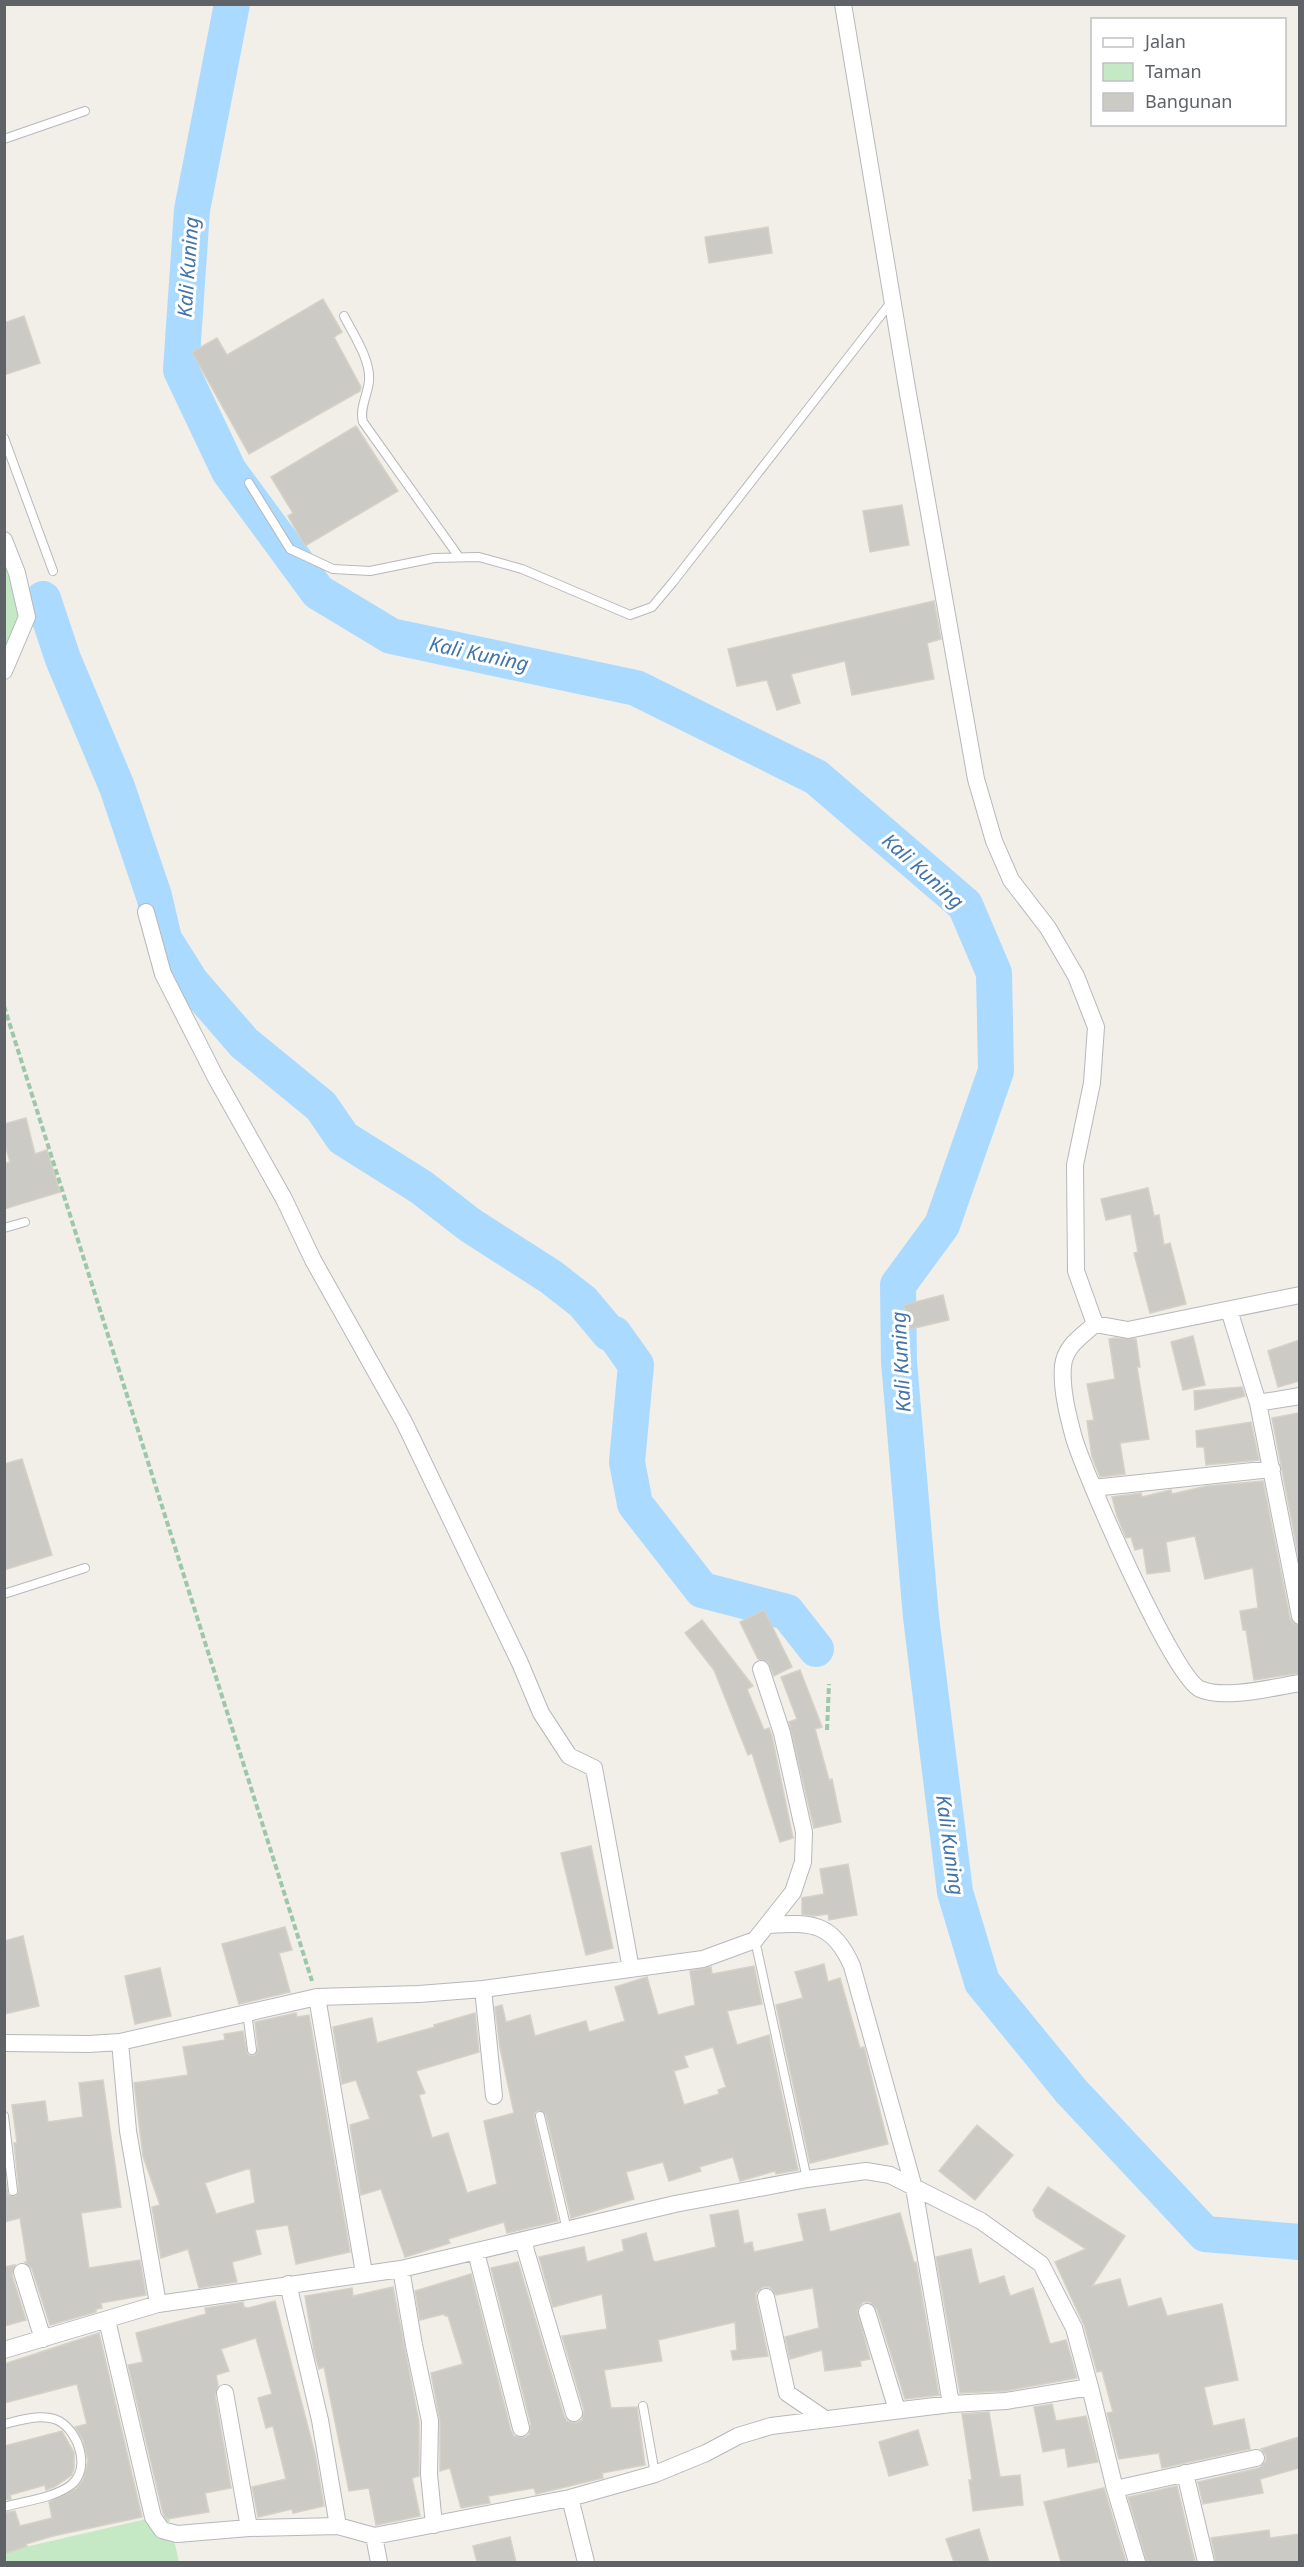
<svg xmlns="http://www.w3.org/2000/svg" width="1304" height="2567" font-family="'Noto Sans',sans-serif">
<rect width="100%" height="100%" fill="#f1efe8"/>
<path fill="#c5e8c5" d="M4,555L27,617L4,655Z
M168,2514L179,2562H5L4,2552Z"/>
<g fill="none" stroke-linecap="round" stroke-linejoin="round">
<path stroke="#aadaff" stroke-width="36" d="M232,4L192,210L181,370L229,471L318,592L391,636L636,688L816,777L965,905L994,973L996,1071L942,1225L898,1285L899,1362L921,1617L955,1892L982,1982L1071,2091L1205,2234L1300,2242
M43,599L63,659L117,787L154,896L164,939L191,982L244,1043L321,1106L343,1138L421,1187L470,1225L551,1277L583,1302L609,1333L614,1334L636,1365L627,1462L635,1504L702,1590L787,1612L816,1649"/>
</g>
<path fill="#cccac5" stroke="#d6d1c6" stroke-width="1.5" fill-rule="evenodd" d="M768,227L772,253L709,263L705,237Z
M323,299L342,332L334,337L361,387L360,391L249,454L192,352L217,338L227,355Z
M24,316L40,363L4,375V323Z
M356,426L398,491L305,546L288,516L293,513L271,477Z
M902,505L909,545L870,552L863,511Z
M934,601L941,639L927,643L934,679L852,695L845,661L791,674L800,703L777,710L767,680L737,686L728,649Z
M26,1118L35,1154L47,1150L60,1192L4,1209V1164L10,1162L4,1141V1124Z
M1148,1188L1154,1216L1159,1215L1164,1245L1170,1243L1186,1304L1150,1313L1134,1253L1138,1252L1131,1214L1106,1220L1101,1199Z
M943,1295L949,1320L910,1329L904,1305Z
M1193,1336L1205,1385L1183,1390L1171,1342Z
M1115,1338L1136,1339L1140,1367H1137L1149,1439L1120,1443L1125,1474L1100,1477L1092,1457L1087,1421L1094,1420L1087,1384L1115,1379L1109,1339Z
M1299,1340V1381L1278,1387L1268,1351Z
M1242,1387L1245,1396L1195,1410L1194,1391Z
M1299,1413V1559L1272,1418Z
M1251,1422L1259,1460L1206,1465L1204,1447H1197L1196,1431Z
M22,1459L52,1555L4,1570V1464Z
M1263,1481L1290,1618L1293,1623L1299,1626V1673L1254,1680L1246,1630H1243L1240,1611L1258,1608L1253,1568L1205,1579L1195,1536L1166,1542L1170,1571L1147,1574L1143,1548L1135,1550L1131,1537L1126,1538L1117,1516L1112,1497L1141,1493L1142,1497L1171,1490L1172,1494L1207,1486Z
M764,1610L792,1667L774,1676L768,1662L758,1659L740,1622Z
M702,1620L753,1686L747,1689L764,1730L769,1728L772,1736L793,1838L780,1842L752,1753L748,1755L714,1670L685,1633Z
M800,1670L822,1727L815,1729L829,1780L832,1779L841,1822L814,1828L789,1722L797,1719L781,1677Z
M591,1846L613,1948L586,1955L561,1853Z
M848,1864L857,1915L829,1920L828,1914L814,1916L802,1914V1898L824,1894L820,1869Z
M285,1927L292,1950L279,1953L290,1992L239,2004L222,1944Z
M23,1936L39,2006L4,2014V1941Z
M824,1964L828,1982L840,1978L860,2048L864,2047L888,2144L810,2163L776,2005L803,1998L795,1972Z
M754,1966L762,2004L727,2011L737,2045L769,2035L798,2170L776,2174L775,2171L740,2181L733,2157L699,2167L701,2171L669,2181L663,2162L626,2172L634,2199L571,2218L546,2115L539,2110L535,2112L534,2117L558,2221L507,2233L504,2222L448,2239L450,2243L405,2257L381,2189L361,2195L350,2125L370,2119L356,2080L342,2084L333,2027L372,2018L377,2043L435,2027L434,2025L475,2013L479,2052L416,2071L425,2093L419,2095L432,2138L448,2133L467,2193L497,2184L484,2121L514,2113L500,2048L495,2007L502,2005L506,2022L530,2015L535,2036L586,2021L589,2032L625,2021L615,1987L647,1977L658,2015L695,2005L690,1971L711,1967L712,1974ZM713,2047L726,2087L718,2090L719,2094L684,2105L674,2071L688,2067L684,2056Z
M160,1968L171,2016L135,2024L125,1976Z
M296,2013L297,2017L309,2015L350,2252L296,2264L288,2225L255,2230L261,2254L232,2262L237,2282L199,2288L188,2249L161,2258L152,2207L160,2205L143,2156L134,2083L188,2075L183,2047L225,2040L224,2034L243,2031L247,2053L250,2056L255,2055L258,2049L255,2022ZM250,2168L255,2203L216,2214L205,2183Z
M103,2080L121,2207L81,2213L89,2268L140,2260L146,2295L101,2303L102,2308L96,2309V2312L50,2325L32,2269L25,2262H27L20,2218L4,2222V2174L8,2195L16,2196L19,2191L14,2143H17L12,2105L45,2101L48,2122L83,2117L79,2083Z
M977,2125L1013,2155L975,2200L939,2171Z
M1048,2187L1125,2236L1092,2286L1120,2279L1128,2307L1161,2298L1167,2316L1222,2304L1238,2380L1204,2387L1213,2426L1244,2419L1250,2449L1162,2468L1159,2453L1119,2459L1107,2413L1113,2412L1102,2371L1097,2372L1084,2325L1055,2262L1086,2249L1036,2217L1033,2210Z
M825,2209L830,2232L900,2213L914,2263L916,2262L939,2395L905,2399L877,2309L870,2302H863L857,2310L870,2359L860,2361L861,2366L825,2371L822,2350L790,2359L785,2337L819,2328L813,2288L776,2295L770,2287H763L756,2293V2299L768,2356L733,2360L731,2351L737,2350L735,2322L658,2340L662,2361L604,2370L611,2408L637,2407L645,2465L602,2473L603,2478L536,2494L534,2488L488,2496L490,2503L461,2508L450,2468L440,2471V2421L431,2373L463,2364L448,2316H445L444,2314L420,2320L415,2291L471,2274L511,2431L514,2436L523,2438L529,2435L531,2425L491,2268L518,2262L564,2416L567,2421L576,2423L582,2420L584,2410L562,2336L607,2329L602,2294L553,2307L539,2257L584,2247L587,2262L624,2251L622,2240L646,2233L653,2260L655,2262L716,2247L710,2215L738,2210L744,2244L752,2242L754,2252L804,2241L798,2214Z
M971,2249L979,2284L1004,2276L1010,2296L1033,2288L1050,2344L1066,2340L1077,2378L1005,2391L960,2393L936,2257Z
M15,2265L12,2275L26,2320L4,2326V2267Z
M393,2287L419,2422V2476L412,2478L420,2516L376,2525L369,2488L349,2491L324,2367L319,2369L314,2351L305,2296L352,2288L353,2296Z
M275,2301L315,2454L324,2506L293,2513L292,2509L258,2517L252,2487L286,2479L273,2426L266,2428L258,2398L272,2394L256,2338L221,2349L229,2371L216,2375L218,2385L215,2395L231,2488L205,2493L209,2512L167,2519L163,2513L128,2365L143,2362L136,2333L206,2314L205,2308L243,2302L244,2307L248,2308Z
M99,2333L142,2517L53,2536L26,2544L27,2546L4,2554V2513L15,2511L20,2526L52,2518L49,2502L76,2489L83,2480L88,2461L83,2440L75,2427L87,2424L77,2384L4,2403V2364Z
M1052,2404L1056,2421L1086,2416L1098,2462L1068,2467L1065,2448L1043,2452L1034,2407Z
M989,2412L1000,2477L1020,2475L1023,2505L973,2511L969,2480H972L962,2414Z
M918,2430L928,2465L889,2476L879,2442Z
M62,2431L74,2453V2468L72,2475L54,2487L46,2490L45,2485L10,2495L11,2499L4,2500V2446Z
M1299,2437V2468L1260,2479L1263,2493L1203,2504L1198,2482L1259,2468L1266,2461V2455L1261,2449Z
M1177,2486L1195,2562H1147L1128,2497Z
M1104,2488L1126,2562H1061L1044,2502Z
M979,2529L989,2562H954L946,2539Z
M1269,2530L1270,2538L1299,2534V2562H1216L1211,2538Z
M510,2537L516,2562H477L473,2546Z"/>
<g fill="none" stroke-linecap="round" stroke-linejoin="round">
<defs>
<path id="service" d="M4,139L85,111
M344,316C353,334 371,360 369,381C368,394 359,409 363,422L459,557
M4,438L53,571
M249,483L290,549L333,569L370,571L434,558L479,557L522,569L630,615L652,607L673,582L892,301
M4,1228L25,1222
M4,1594L85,1568
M755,1940L807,2179
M247,2012L252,2050
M4,2116L13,2191
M540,2116L567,2230
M643,2406L655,2474
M4,2424C22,2420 42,2413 59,2421C79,2432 91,2469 71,2485C54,2498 25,2501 4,2507"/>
<path id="minor" d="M843,4L907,388L976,779L994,841L1011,880L1048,928L1076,976L1096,1027L1092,1083L1075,1165L1076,1271L1095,1324L1128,1330L1300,1295
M4,540L17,573L27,617L4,671
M146,912L163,974L216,1078L284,1199L313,1260L404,1422L520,1663L541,1713L569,1756L594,1768L631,1969
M1229,1310L1258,1403L1300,1616
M1095,1324C1081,1337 1065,1346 1063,1366C1061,1389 1068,1416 1074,1438C1085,1475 1173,1677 1200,1689C1224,1700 1274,1687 1300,1683
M1258,1403L1300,1396
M1093,1488L1272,1469
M769,1925C813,1922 833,1923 852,1966L914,2188L951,2404
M483,1989L494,2096
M317,1997L364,2273
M120,2042L128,2131L158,2304
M4,2043L89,2044L120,2042L317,1997L419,1994L483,1989L703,1959L755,1940L793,1892L803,1862L804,1832L782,1733L761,1669
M523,2241L574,2413
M476,2252L521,2428
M401,2269L414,2345L430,2421L429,2474L434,2525
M22,2272L43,2339
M288,2284L320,2420L338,2526
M766,2297L787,2393L825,2419
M867,2312L897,2410
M107,2320L153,2517L162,2530L177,2534L249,2528L338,2526L374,2536L570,2498L655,2474L706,2453L738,2436L771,2426L951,2404L1006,2401L1090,2387L1115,2489L1137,2562
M4,2350L158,2304L401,2269L675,2204L807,2179L866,2171L890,2175L981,2221L1041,2264L1074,2328L1090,2387
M225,2393L249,2528
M1185,2473L1206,2562
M1115,2489L1256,2458
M570,2498L586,2562
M374,2536L379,2562"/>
</defs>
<use href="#service" stroke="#b5b8bc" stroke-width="10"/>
<use href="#minor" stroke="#b5b8bc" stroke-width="18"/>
<path stroke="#9cc7a9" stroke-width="4" stroke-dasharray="6 3" stroke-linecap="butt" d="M4,1006L312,1981
M827,1730L829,1684"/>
<use href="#service" stroke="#fff" stroke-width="8"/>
<use href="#minor" stroke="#fff" stroke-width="16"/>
</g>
<g text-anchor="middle" stroke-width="6" stroke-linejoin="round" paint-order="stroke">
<g font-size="20" font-style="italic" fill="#4174aa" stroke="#fff">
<text transform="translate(188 267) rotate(-86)" y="7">Kali Kuning</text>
<text transform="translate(479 654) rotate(12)" y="7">Kali Kuning</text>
<text transform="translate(923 871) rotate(42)" y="7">Kali Kuning</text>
<text transform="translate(901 1362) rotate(-93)" y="7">Kali Kuning</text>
<text transform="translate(950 1845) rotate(82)" y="7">Kali Kuning</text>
</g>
</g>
<rect width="1304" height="2567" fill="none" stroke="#5f6368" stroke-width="12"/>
<rect x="1091" y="18" width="195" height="108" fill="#ffffff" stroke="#bfc1c3" stroke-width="1.5"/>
<rect x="1103" y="38" width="30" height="9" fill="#ffffff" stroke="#bfc1c3" stroke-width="1.5"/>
<text x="1145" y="48" font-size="18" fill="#5f6368">Jalan</text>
<rect x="1103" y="63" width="30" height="18" fill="#c5e8c5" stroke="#bfc1c3" stroke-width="1.5"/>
<text x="1145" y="78" font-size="18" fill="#5f6368">Taman</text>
<rect x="1103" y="93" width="30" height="18" fill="#cccac5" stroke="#bfc1c3" stroke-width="1.5"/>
<text x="1145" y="108" font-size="18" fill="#5f6368">Bangunan</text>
</svg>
